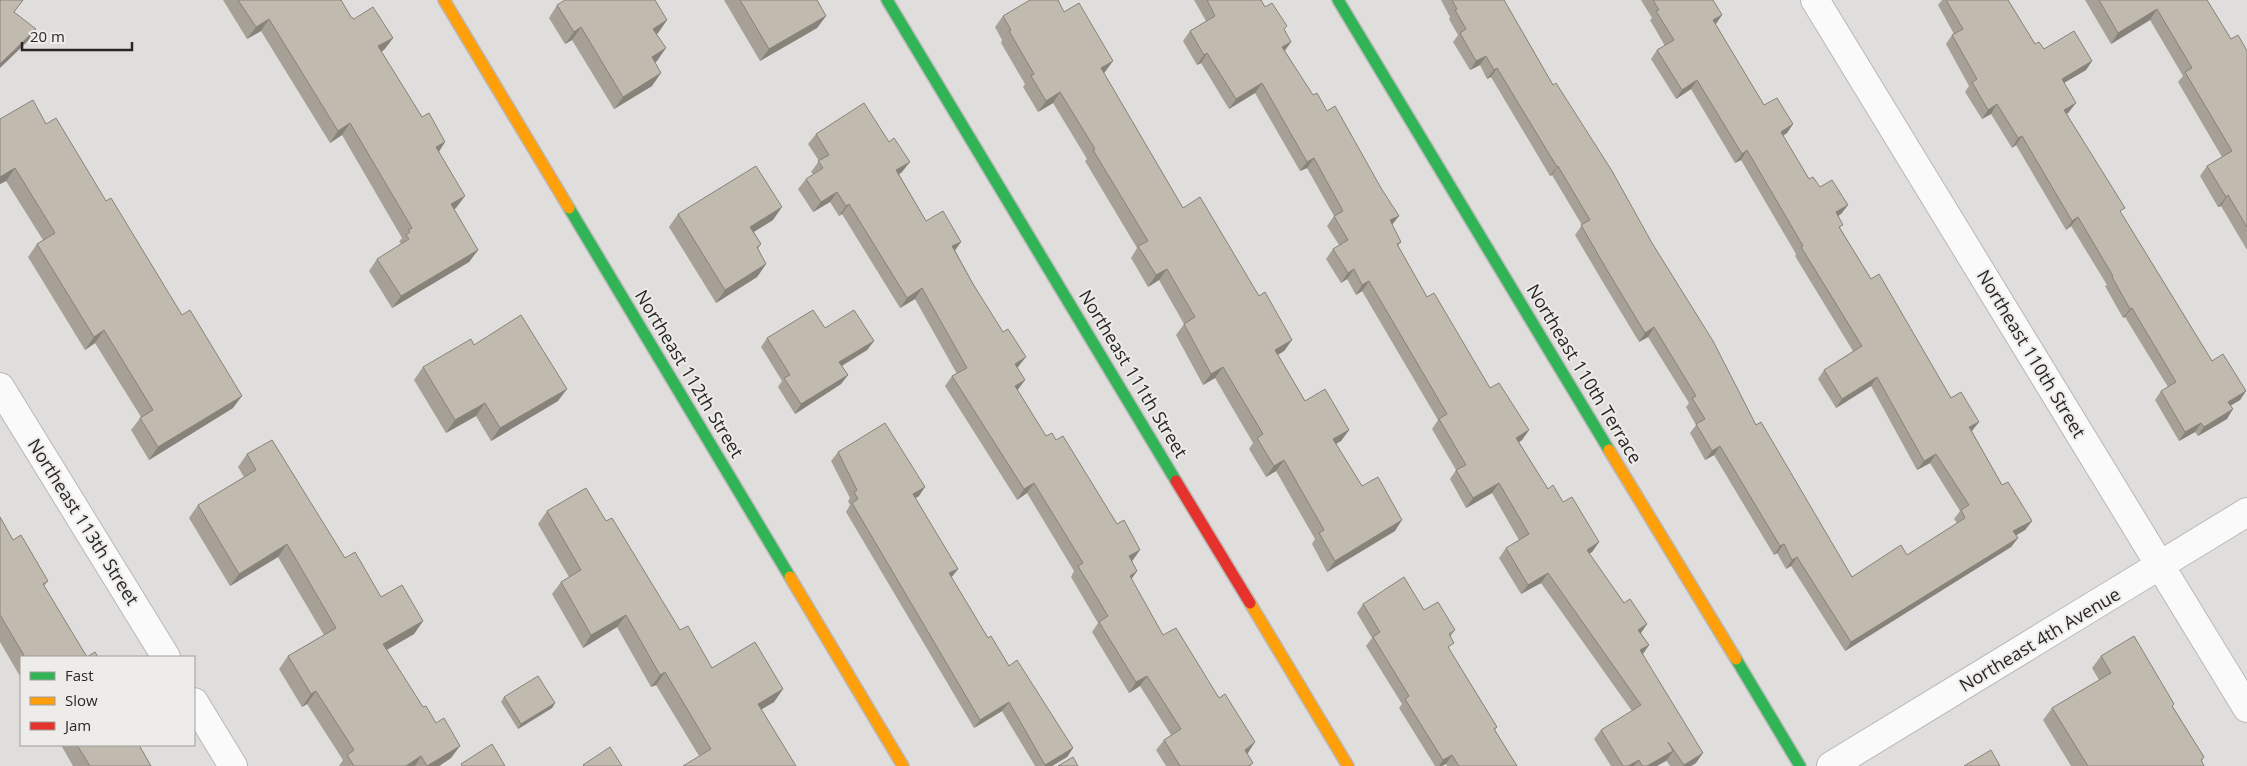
<svg xmlns="http://www.w3.org/2000/svg" width="2247" height="766" font-family="'Open Sans',sans-serif">
<rect width="100%" height="100%" fill="#e0dedc"/>
<g fill="none" stroke-linecap="round" stroke-linejoin="round">
<defs>
<path id="street" d="M1815,0L2247,708
M0,387L166,657
M194,702L233,766
M1831,766L2247,512"/>
<path id="fast" d="M887,0L1176,481
M1338,0L1609,450
M569,208L790,577
M1736,659L1800,766"/>
<path id="slow" d="M444,0L569,208
M1609,450L1736,659
M790,577L903,766
M1250,603L1348,766"/>
<path id="jam" d="M1176,481L1250,603"/>
</defs>
<use href="#street" stroke="#b9b8b6" stroke-width="30"/>
<use href="#fast" stroke="#b9b8b6" stroke-width="14"/>
<use href="#slow" stroke="#b9b8b6" stroke-width="14"/>
<use href="#jam" stroke="#b9b8b6" stroke-width="14"/>
<use href="#street" stroke="#fafafa" stroke-width="28"/>
<use href="#fast" stroke="#30b455" stroke-width="11"/>
<use href="#slow" stroke="#ff9f0a" stroke-width="11"/>
<use href="#jam" stroke="#e5322d" stroke-width="11"/>
</g>
<path fill="#a6a096" d="M223,0H341L351,17L393,38L384,50L381,51L422,117L445,142L439,152L456,208L454,209L478,250L469,262L392,308L369,271L377,259L398,246L401,243L399,242L402,238L342,135L330,143L261,31L247,39Z
M724,0H817L826,16L817,28L760,61Z
M1194,0H1261L1265,7L1284,30L1291,42L1285,51L1392,225L1401,242L1398,246L1427,297L1490,388L1529,430L1522,440L1519,442L1548,489L1563,502L1599,542L1592,552L1589,554L1624,603L1647,624L1641,633L1649,645L1643,654L1696,763L1691,766H1670L1666,760L1657,766H1611L1594,739L1601,730L1632,711L1541,583L1521,594L1499,558L1506,548L1519,540L1492,493L1466,508L1450,479L1456,470L1432,429L1438,420L1362,291L1356,295L1347,279L1341,283L1326,259L1333,249L1339,245L1327,226L1334,216L1307,168L1300,171L1255,93L1229,109L1201,63L1197,65L1183,41L1190,31L1206,21Z
M1441,0H1504L1553,85L1756,425L1852,577L1907,555L1957,523L1954,519L1960,511L1930,463L1917,470L1871,386L1836,408L1818,379L1824,370L1853,351L1795,256L1796,254L1741,160L1735,163L1691,89L1676,99L1651,59L1657,50L1665,46L1650,20L1652,18L1641,0H1713L1716,25L1764,105L1793,124L1787,133L1783,136L1809,179L1820,187L1848,205L1841,214L1838,216L1840,228L1871,279L1951,398L1972,431L2002,485L2032,521L2025,530L2016,535L2018,538L2011,547L1845,651L1791,566L1786,569L1777,553L1774,555L1714,455L1705,460L1690,433L1696,425L1686,407L1689,403L1648,337L1639,342L1601,279L1575,235L1582,225L1552,175L1550,176L1491,77L1487,79L1480,65L1470,70L1453,42L1458,35L1449,19L1450,17Z
M1942,0H2008L2035,44L2044,49L2092,61L2086,70L2064,83L2069,112L2067,114L2121,213L2212,361L2246,391L2240,400L2231,405L2227,419L2198,436L2195,432L2179,441L2155,400L2161,391L2168,387L2125,317L2123,318L2105,286L2107,285L2071,226L2066,230L2016,145L2012,148L1991,114L1982,119L1965,92L1969,86L1946,44L1952,35L1954,34L1938,5Z
M2085,0H2207L2231,39L2247,51V250L2221,206L2218,207L2200,176L2207,166L2222,157L2178,82L2183,76L2150,20L2111,44Z
M557,5L667,20L658,33L657,34V61L655,62L652,86L614,109L572,40L565,44L549,18Z
M1064,12L1105,72L1103,73L1183,208L1259,296L1292,340L1284,351L1278,355L1305,401L1349,430L1341,441L1336,444L1362,486L1395,531L1327,572L1312,544L1315,539L1276,471L1266,477L1249,449L1253,443L1215,378L1203,385L1176,335L1184,324L1159,280L1148,287L1131,258L1137,248L1085,161L1087,159L1053,103L1038,112L1023,87L1025,84L1001,43L1002,40L995,27L1003,16Z
M0,119L46,124L106,201L233,408L149,460L131,430L141,417L95,343L85,350L28,257L37,244L43,240L6,181L0,184Z
M816,134L902,172L899,174L926,221L955,250L1018,367L1017,368L1018,391L1046,436L1056,440L1133,560L1132,561L1137,571L1131,579L1163,635L1248,753H1247L1251,766H1166L1156,750L1164,740L1171,735L1140,686L1129,693L1092,632L1098,623L1071,577L1074,571L1027,493L1017,500L945,386L952,376L957,374L915,299L900,308L842,214L839,216L830,202L813,212L798,189L806,179L813,174L811,172L819,161L808,144Z
M678,214L773,220L754,232L761,244L758,249L766,264L757,277L716,303L669,227Z
M825,328L874,341L867,350L842,366L848,375L841,384L795,414L778,387L782,381L761,347L767,338Z
M474,345L558,401L491,441L476,416L446,433L414,380L423,367Z
M838,452L919,496L915,498L958,569L951,577L988,638L1073,748L1067,757L1052,766H1035L1002,711L974,728L846,512L850,505L848,501L850,498L831,461Z
M247,454L381,597L423,621L414,634L387,650L451,758L439,766H339L343,760L307,704L302,707L279,669L288,656L324,635L278,557L230,586L189,518L198,505L244,477L238,467Z
M547,511L606,521L680,630L712,668L783,689L774,702L761,709L796,766L699,756L656,685L651,687L617,627L583,648L552,594L561,582L569,577L538,524Z
M0,517L13,540L48,581L44,586L87,657H98H21V678L0,642Z
M1363,604L1424,610L1455,630L1450,637L1449,649L1497,727L1495,730L1517,766H1447L1446,764L1442,766H1435L1399,708L1402,704L1366,646L1372,638L1357,613Z
M2101,656L2173,707L2204,757L2202,761L2204,766H2071L2043,720L2052,708L2099,680L2092,668Z
M504,697L555,703L552,708L518,729L501,702Z
M61,745H139L151,766H73Z"/>
<path fill="#87827a" d="M2157,9L2150,20L2111,44L2118,33Z
M1722,15L1716,24L1713,20Z
M826,16L817,28L760,61L769,49Z
M269,19L261,31L247,39L256,27Z
M667,20L658,33L645,42L653,29Z
M581,27L572,40L565,44L574,32Z
M36,29L27,42L0,68V64Z
M393,38L384,50L370,58L378,46Z
M1291,42L1284,51L1282,47Z
M666,48L657,61L643,70L652,57Z
M1207,53L1201,63L1197,65L1204,55Z
M1486,56L1480,65L1470,70L1476,61Z
M1113,61L1105,72L1093,80L1101,68Z
M2092,61L2086,70L2055,88L2062,79Z
M1497,68L1491,77L1487,79L1494,70Z
M661,73L652,86L614,109L623,97Z
M1697,80L1691,89L1676,99L1682,90Z
M1262,83L1255,93L1229,109L1236,99Z
M1060,92L1053,103L1038,112L1046,101Z
M2076,103L2069,112L2058,119L2064,110Z
M1997,104L1991,114L1982,119L1988,110Z
M350,123L342,135L330,143L338,131Z
M1793,124L1787,133L1774,141L1781,132Z
M2022,136L2016,145L2012,148L2018,138Z
M445,142L437,154L436,147Z
M1747,150L1741,160L1735,163L1742,154Z
M1314,158L1307,168L1300,171L1307,162Z
M910,162L902,172L889,181L896,170Z
M1558,166L1552,175L1550,176L1557,167Z
M15,168L6,181L0,184V177Z
M837,192L830,202L813,212L821,202Z
M2228,195L2221,206L2218,207L2226,197Z
M465,196L456,208L443,216L451,204Z
M849,204L842,214L839,216L846,206Z
M1848,205L1841,214L1829,221L1836,212Z
M782,207L773,220L742,239L750,227Z
M1399,216L1392,225L1390,220Z
M2078,217L2071,226L2066,230L2072,221Z
M961,242L954,252L952,246Z
M478,250L469,262L392,308L401,296Z
M766,264L757,277L716,303L725,290Z
M1167,269L1159,280L1148,287L1156,275Z
M1354,269L1347,279L1341,283L1348,273Z
M1369,281L1362,291L1356,295L1362,285Z
M922,288L915,299L900,308L907,298Z
M2132,308L2125,317L2123,318L2130,309Z
M1654,327L1648,337L1639,342L1645,333Z
M104,330L95,343L85,350L94,337Z
M1292,340L1284,351L1267,361L1275,350Z
M874,341L867,350L833,371L839,362Z
M1026,357L1018,367L1007,374L1015,364Z
M1223,367L1215,378L1203,385L1211,374Z
M848,375L841,384L795,414L801,404Z
M1877,377L1871,386L1836,408L1842,399Z
M1025,380L1017,391L1015,386Z
M567,389L558,401L491,441L500,428Z
M2246,391L2240,400L2222,411L2228,402Z
M242,396L233,408L149,460L158,447Z
M485,403L476,416L446,433L455,420Z
M2233,409L2227,419L2198,436L2204,427Z
M1979,422L1972,431L1969,427Z
M2201,423L2195,432L2179,441L2185,432Z
M1349,430L1341,441L1325,450L1333,439Z
M1529,430L1522,440L1510,447L1516,438Z
M1720,446L1714,455L1705,460L1712,451Z
M1936,454L1930,463L1917,470L1924,461Z
M1284,460L1276,471L1266,477L1274,466Z
M1034,483L1027,493L1017,500L1024,489Z
M1499,483L1492,493L1466,508L1473,498Z
M925,487L919,496L907,503L913,494Z
M1402,520L1395,531L1327,572L1335,561Z
M2032,521L2025,530L2007,541L2013,531Z
M2018,538L2011,547L1845,651L1851,642Z
M1599,542L1592,552L1580,559L1587,550Z
M287,544L278,557L230,586L239,574Z
M1784,544L1777,553L1774,555L1780,546Z
M1140,550L1133,560L1122,567L1129,556Z
M1797,557L1791,566L1786,569L1792,560Z
M958,569L951,578L949,573Z
M1137,571L1130,581V576Z
M1548,573L1541,583L1521,594L1528,585Z
M626,615L617,627L583,648L591,635Z
M423,621L414,634L374,657L383,644Z
M1647,624L1640,634L1638,630Z
M1649,645L1642,655L1640,650Z
M665,672L656,685L651,687L660,675Z
M1147,676L1140,686L1129,693L1136,682Z
M783,689L774,702L749,717L758,704Z
M316,691L307,704L302,707L311,694Z
M1009,702L1002,711L974,728L980,720Z
M555,703L552,708L518,729L521,724Z
M1255,742L1248,753L1237,760L1245,750Z
M460,746L451,758L439,766H427Z
M1073,748L1067,757L1052,766H1044L1045,765Z
M1673,751L1666,761L1657,766H1647Z
M1703,753L1696,763L1691,766H1683Z
M1452,755L1446,764L1442,766H1439L1443,760Z
M421,756L415,766H406Z
M1639,760L1634,766H1628Z"/>
<path fill="#c1baaf" stroke="#87827a" d="M0,0H23L14,12L36,29L0,64Z
M238,0H341L351,17L354,19L373,7L393,38L378,46L422,117L429,113L445,142L436,147L465,196L451,204L478,250L401,296L377,259L409,239L406,235L410,232L408,230L412,228L350,123L338,131L269,19L256,27Z
M565,0H655L667,20L653,29L666,48L652,57L661,73L623,97L581,27L574,32L557,5Z
M740,0H817L826,16L769,49Z
M1030,0H1058L1064,12L1079,3L1113,61L1101,68L1183,208L1200,197L1259,296L1265,292L1292,340L1275,350L1305,401L1325,389L1349,430L1333,439L1362,486L1378,477L1402,520L1335,561L1319,533L1324,530L1284,460L1274,466L1257,438L1263,434L1223,367L1211,374L1184,324L1195,317L1167,269L1156,275L1138,246L1148,241L1093,150L1095,149L1060,92L1046,101L1031,76L1034,74L1009,31L1011,30L1003,16Z
M1207,0H1261L1265,7L1272,3L1287,26L1284,29L1291,42L1282,47L1313,95L1317,93L1327,111L1335,106L1381,188L1399,216L1390,220L1401,242L1397,244L1427,297L1434,293L1490,388L1499,383L1529,430L1516,438L1548,489L1553,485L1563,502L1572,497L1599,542L1587,550L1624,603L1630,599L1647,624L1638,630L1649,645L1640,650L1703,753L1684,765L1668,742L1673,751L1647,766H1642L1639,760L1628,766H1623L1601,730L1641,705L1548,573L1528,585L1506,548L1529,534L1499,483L1473,498L1456,470L1466,465L1439,419L1447,414L1369,281L1362,285L1354,269L1348,273L1333,249L1348,240L1334,216L1343,211L1314,158L1307,162L1262,83L1236,99L1207,53L1204,55L1190,31L1215,16Z
M1452,0H1504L1553,85L1556,83L1612,171L1652,243L1713,341L1756,425L1761,422L1852,577L1901,545L1907,555L1965,518L1961,510L1969,505L1936,454L1924,461L1877,377L1842,399L1824,370L1862,346L1801,247L1803,246L1747,150L1742,154L1697,80L1682,90L1657,50L1674,40L1656,11L1659,10L1653,0H1713L1722,15L1713,20L1764,105L1777,98L1793,124L1781,132L1809,179L1813,177L1820,187L1832,180L1848,205L1836,212L1843,225L1839,227L1871,279L1879,274L1951,398L1961,392L1979,422L1969,427L2002,485L2008,482L2032,521L2013,531L2018,538L1851,642L1797,557L1792,560L1784,544L1780,546L1720,446L1712,451L1696,424L1705,419L1692,398L1696,396L1654,327L1645,333L1607,270L1581,225L1590,220L1558,166L1557,167L1497,68L1494,70L1486,56L1476,61L1460,33L1466,29L1455,10L1457,9Z
M1946,0H2008L2035,44L2039,42L2044,49L2074,31L2092,61L2062,79L2076,103L2064,110L2125,208L2120,211L2212,361L2223,354L2246,391L2228,402L2233,409L2204,427L2201,423L2185,432L2161,391L2176,382L2132,308L2130,309L2112,277L2113,276L2078,217L2072,221L2022,136L2018,138L1997,104L1988,110L1972,82L1977,79L1952,35L1963,29Z
M2099,0H2207L2231,39L2238,35L2247,51V227L2228,195L2226,197L2207,166L2232,151L2185,72L2192,68L2157,9L2118,33Z
M33,100L46,124L56,118L106,201L111,198L182,315L190,310L242,396L158,447L140,418L153,410L104,330L94,337L37,244L55,233L15,168L0,177V119Z
M864,103L889,142L894,138L910,162L896,170L926,221L943,211L961,242L952,246L973,284L1003,332L1008,329L1026,357L1015,364L1025,380L1015,386L1046,436L1052,433L1056,440L1063,436L1117,524L1124,520L1140,550L1129,556L1137,571L1130,576L1163,635L1176,628L1219,698L1225,694L1255,742L1245,750L1253,763L1248,766H1180L1164,740L1181,729L1147,676L1136,682L1099,622L1108,616L1078,566L1083,563L1034,483L1024,489L952,376L967,368L922,288L907,298L849,204L846,206L837,192L821,202L806,179L823,168L818,161L829,155L816,134Z
M756,166L782,207L750,227L761,244L757,247L766,264L725,290L678,214Z
M813,310L825,328L854,310L874,341L839,362L848,375L801,404L784,378L790,375L767,338Z
M521,315L567,389L500,428L485,403L455,420L423,367L471,339L474,345Z
M885,423L925,487L913,494L958,569L949,573L988,638L991,636L1009,666L1017,660L1073,748L1045,765L1009,702L980,720L852,503L858,499L854,492L857,490L838,452Z
M272,440L345,558L355,552L381,597L402,585L423,621L383,644L423,707L426,706L436,723L444,718L460,746L427,766L421,756L406,766H354L347,755L354,750L316,691L311,694L288,656L336,628L287,544L239,574L198,505L256,470L247,454Z
M586,488L606,521L612,518L680,630L688,626L712,668L755,642L783,689L758,704L796,766H683L711,749L665,672L660,675L626,615L591,635L561,582L581,570L547,511Z
M0,517L13,540L21,535L48,581L43,584L87,657L95,652L98,657H25L0,615Z
M1404,577L1424,610L1438,602L1455,630L1449,634L1454,643L1448,647L1497,727L1494,729L1517,766H1459L1452,755L1443,760L1405,699L1409,696L1373,637L1380,632L1363,604Z
M2134,636L2174,704L2172,706L2204,757L2201,760L2204,766H2088L2052,708L2111,673L2101,656Z
M538,676L555,703L521,724L504,697Z
M492,744L505,766H462L461,764Z
M77,745H139L151,766H90Z
M610,747L622,766H584L583,765Z
M1991,750L2000,766H1964Z
M1073,757L1078,766H1058Z"/>
<g text-anchor="middle" stroke-width="4" stroke-linejoin="round" paint-order="stroke">
<g font-size="18" fill="#282726" stroke="#eeece9">
<text transform="translate(2031 354) rotate(59)" y="6">Northeast 110th Street</text>
<text transform="translate(689 374) rotate(59)" y="6">Northeast 112th Street</text>
<text transform="translate(1133 374) rotate(59)" y="6">Northeast 111th Street</text>
<text transform="translate(1584 374) rotate(59)" y="6">Northeast 110th Terrace</text>
<text transform="translate(83 522) rotate(58)" y="6">Northeast 113th Street</text>
<text transform="translate(2040 640) rotate(-31)" y="6">Northeast 4th Avenue</text>
</g>
</g>
<rect x="20" y="656" width="175" height="90" fill="#eeece9" stroke="#9f9d9b"/>
<rect x="30" y="672" width="25" height="8" fill="#30b455" stroke="#9f9d9b"/>
<text x="65" y="681" font-size="15" fill="#282726">Fast</text>
<rect x="30" y="697" width="25" height="8" fill="#ff9f0a" stroke="#9f9d9b"/>
<text x="65" y="706" font-size="15" fill="#282726">Slow</text>
<rect x="30" y="722" width="25" height="8" fill="#e5322d" stroke="#9f9d9b"/>
<text x="65" y="731" font-size="15" fill="#282726">Jam</text>
<path d="M22 42v8h110v-8" fill="none" stroke="#282726" stroke-width="2.5"/>
<text x="30" y="42" font-size="15" fill="#282726" stroke="#eeece9" stroke-width="4" paint-order="stroke">20 m</text>
</svg>
